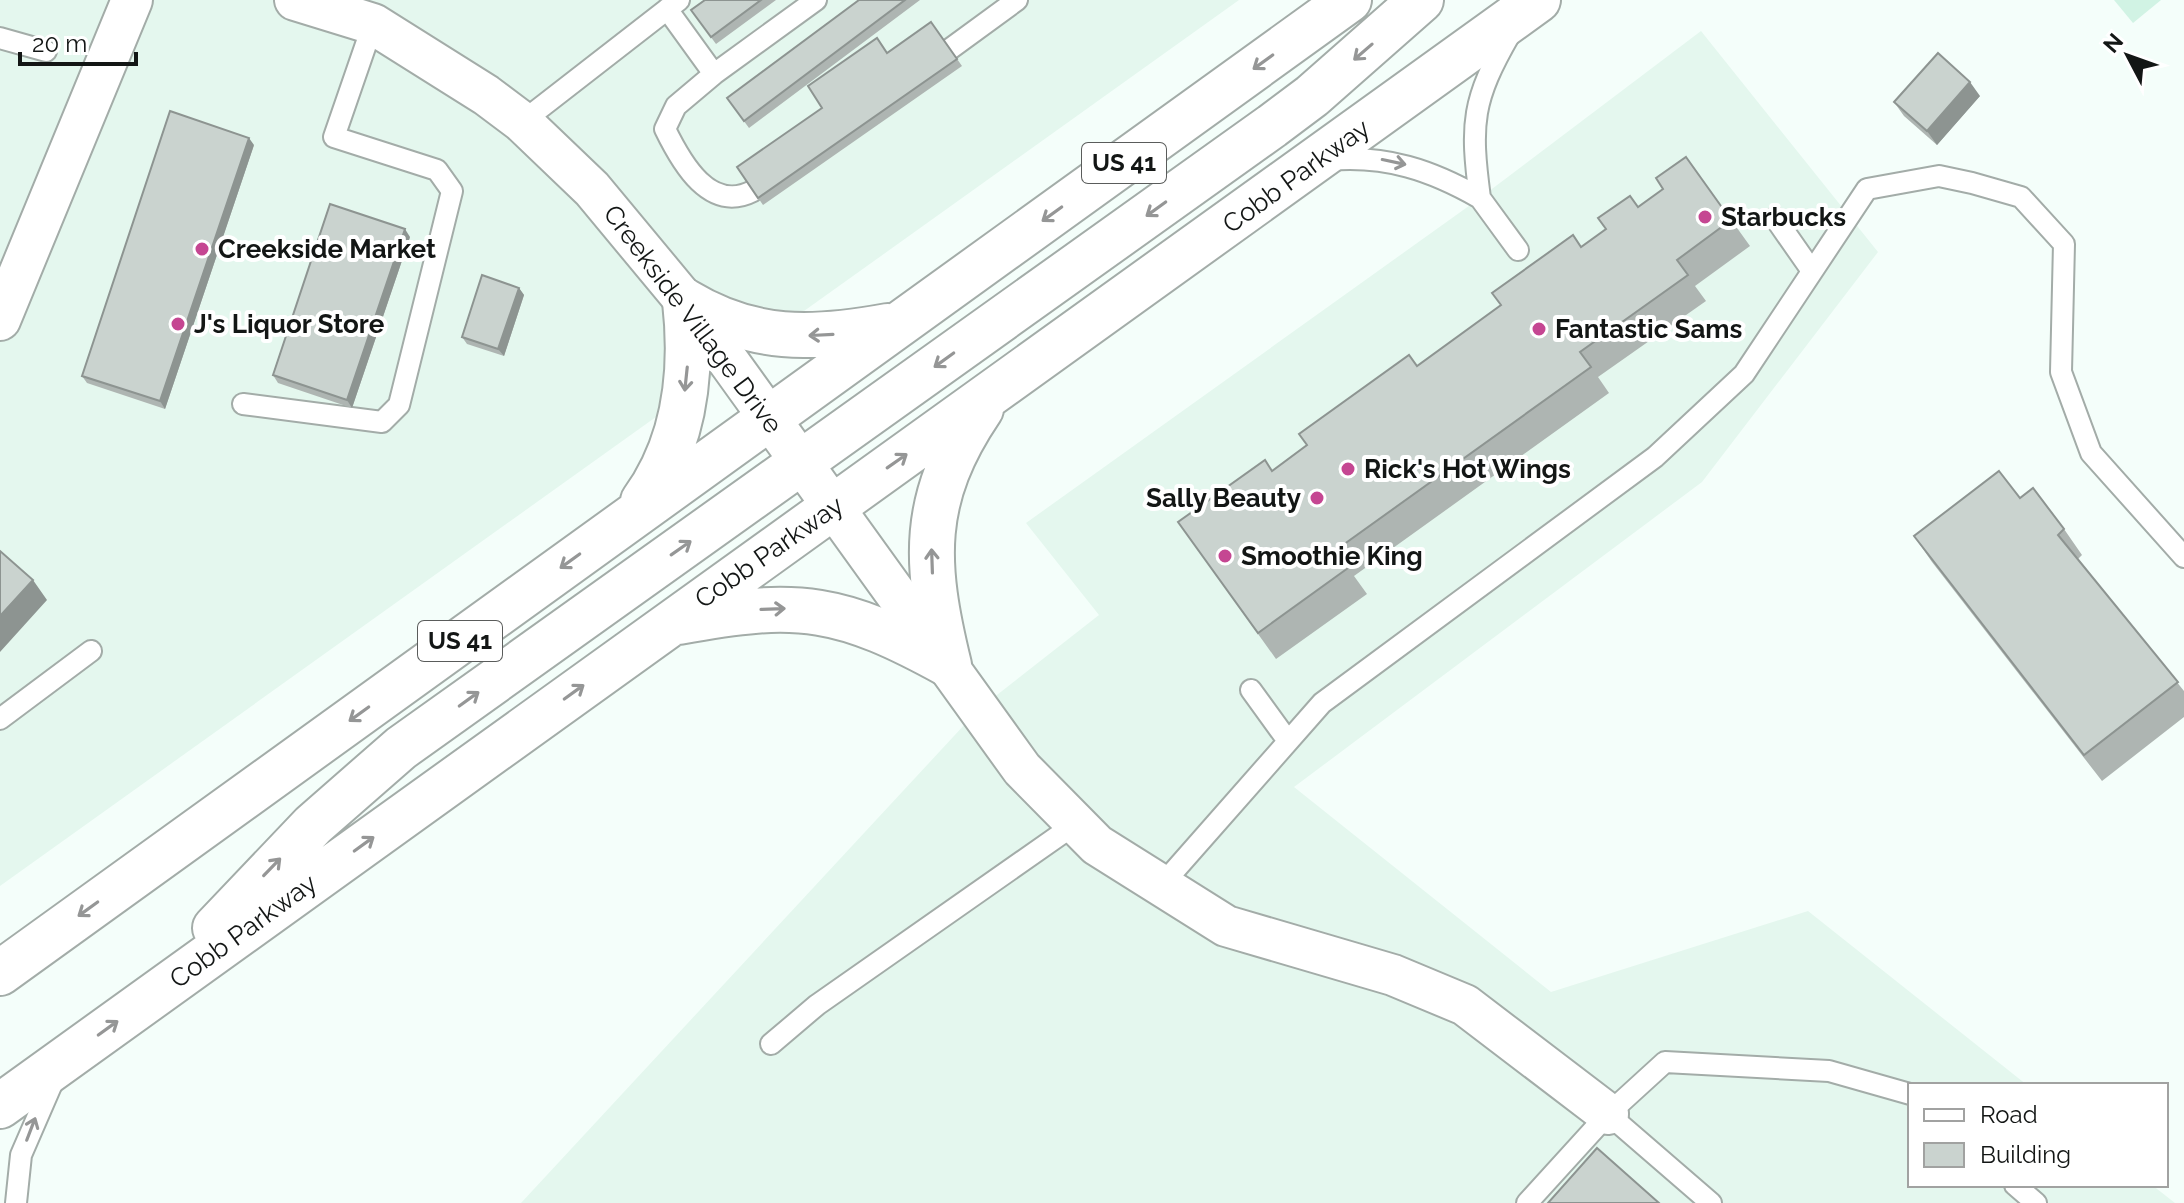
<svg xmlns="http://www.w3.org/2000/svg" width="2184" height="1203" font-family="Raleway,sans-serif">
<rect width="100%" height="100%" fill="#f4fefa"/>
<path fill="#e4f7ee" d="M0,0H1239L0,886Z
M1701,31L1878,252L1702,482L1294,787L1551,992L1808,911L2027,1085H1910V1185H2152L2175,1203H521L979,709L1099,615L1026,523L1480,198Z"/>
<path fill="#d1f3e4" d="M2114,0H2161L2133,23Z"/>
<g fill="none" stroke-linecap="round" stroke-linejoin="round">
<defs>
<path id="lane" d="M667,9L714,74L676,106L665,129C682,164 710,213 753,191
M0,38L46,51
M950,49L1017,0
M714,74L816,0
M522,122L679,0
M1329,160C1386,155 1431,170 1480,198C1470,123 1472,100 1510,34
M1480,198L1518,250
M1775,218L1812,271
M243,404L382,422L399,405L452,191L437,170L334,137L373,24
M1251,690L1288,741
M0,719L91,651
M1160,887L1322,703L1655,457L1744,374L1867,189L1939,176L1972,183L2021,197L2064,244L2061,372L2091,453L2184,557
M771,1044L817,1005L1074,825
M1608,1114L1711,1203
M2015,1185L2036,1203
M16,1203L21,1155L54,1079
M1527,1203L1608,1114L1665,1062L1829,1071L1910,1094"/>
<path id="street" d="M295,0L373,24L486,95L522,122L592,189L685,301L1022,769L1097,845L1226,926L1393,975L1465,1005L1608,1114
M0,320L132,0"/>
<path id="primary" d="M685,301C753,342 812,340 888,326
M643,501C685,443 693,371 685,301
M679,622C799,599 842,606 949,665
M949,665C924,563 920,499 981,409
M215,928L313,825L401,748L1272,126L1312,96L1421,0
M0,973L1349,0
M0,1106L1538,0"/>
</defs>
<use href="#lane" stroke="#a3aca8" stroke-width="24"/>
<use href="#street" stroke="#a3aca8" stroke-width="44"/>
<use href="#primary" stroke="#a3aca8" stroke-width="48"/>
<use href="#lane" stroke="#fff" stroke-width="20"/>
<use href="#street" stroke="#fff" stroke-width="40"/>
<use href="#primary" stroke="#fff" stroke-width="44"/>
</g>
<path fill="#aeb5b2" d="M705,0H776L716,44L691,10Z
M859,0H920L749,128L727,98Z
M931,22L962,66L763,205L737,167L822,108L887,53Z
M1980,96L1937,145L1904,116L1894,102Z
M254,145L165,409L87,383L82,376Z
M1686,157L1750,246L1695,286L1706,301L1598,377L1609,393L1354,576L1367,594L1276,659L1178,522L1272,471L1663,189Z
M410,237L352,408L278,383L273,375Z
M519,288L524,295L504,356L467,344L462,337Z
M2020,498L2064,529L2082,555L2078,559L2184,691V717L2102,781L1932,562L1914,536Z"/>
<path fill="#8d9491" d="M1970,82L1980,96L1937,145L1927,131Z
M249,138L254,145L165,409L160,401Z
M405,229L410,237L352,408L347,400Z
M519,288L524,295L504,356L498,349Z
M33,580L47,600L0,652V616Z"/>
<path fill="#cad3cf" stroke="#8d9491" stroke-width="2" d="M705,0H761L711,37L691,10Z
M859,0H905L744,121L727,98Z
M931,22L957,59L758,198L737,167L822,108L808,86L877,38L887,53Z
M1938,53L1970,82L1927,131L1894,102Z
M170,111L249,138L160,401L82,376Z
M1686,157L1731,220L1677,260L1688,275L1580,352L1591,367L1336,550L1348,568L1258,633L1178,522L1265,460L1272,471L1307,445L1299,434L1409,355L1417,366L1501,305L1492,293L1573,235L1581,247L1606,229L1598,218L1630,196L1638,207L1663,189L1656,178Z
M330,204L405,229L347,400L273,375Z
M482,275L519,288L498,349L462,337Z
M1999,471L2020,498L2033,488L2064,529L2058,535L2178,682L2084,755L1914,536Z
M0,551L33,580L0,616Z
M1597,1148L1659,1203H1548Z"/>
<defs><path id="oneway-shaft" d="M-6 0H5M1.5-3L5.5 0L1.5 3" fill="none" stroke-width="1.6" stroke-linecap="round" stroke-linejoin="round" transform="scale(2)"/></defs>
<g stroke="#959696">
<use href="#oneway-shaft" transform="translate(1363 52) rotate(139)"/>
<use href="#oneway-shaft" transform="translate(1263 62) rotate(144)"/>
<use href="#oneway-shaft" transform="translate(1394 162) rotate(12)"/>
<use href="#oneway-shaft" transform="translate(1156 209) rotate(144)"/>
<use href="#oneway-shaft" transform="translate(1052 214) rotate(144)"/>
<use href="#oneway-shaft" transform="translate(821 335) rotate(177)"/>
<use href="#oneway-shaft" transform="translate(944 360) rotate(144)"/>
<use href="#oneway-shaft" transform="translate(686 379) rotate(96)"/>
<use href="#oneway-shaft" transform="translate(897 461) rotate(-35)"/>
<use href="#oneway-shaft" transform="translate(681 548) rotate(-35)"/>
<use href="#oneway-shaft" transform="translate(570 561) rotate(144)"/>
<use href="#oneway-shaft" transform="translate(932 561) rotate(-92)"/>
<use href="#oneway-shaft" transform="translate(773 609) rotate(-2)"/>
<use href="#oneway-shaft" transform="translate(574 692) rotate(-36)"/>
<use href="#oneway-shaft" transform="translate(469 699) rotate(-36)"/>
<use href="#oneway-shaft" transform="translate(359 714) rotate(144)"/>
<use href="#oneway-shaft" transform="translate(364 844) rotate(-36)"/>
<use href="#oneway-shaft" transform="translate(272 867) rotate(-46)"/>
<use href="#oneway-shaft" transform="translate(88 909) rotate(144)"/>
<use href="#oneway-shaft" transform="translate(108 1028) rotate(-36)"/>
<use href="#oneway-shaft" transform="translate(31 1129) rotate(-69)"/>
</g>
<g fill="#c54692" stroke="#fff" stroke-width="3">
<circle cx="1705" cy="217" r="8"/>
<circle cx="202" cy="249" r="8"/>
<circle cx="178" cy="324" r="8"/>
<circle cx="1539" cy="329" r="8"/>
<circle cx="1348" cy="469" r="8"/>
<circle cx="1317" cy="498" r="8"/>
<circle cx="1225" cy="556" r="8"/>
</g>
<g text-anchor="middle" stroke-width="8" stroke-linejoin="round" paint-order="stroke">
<g fill="#fff" stroke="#5a5c5b" stroke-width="2">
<rect x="1082" y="143" width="84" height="40" rx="6"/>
<rect x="418" y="621" width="84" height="40" rx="6"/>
</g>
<g font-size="24" font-weight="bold" fill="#131615">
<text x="1124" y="171">US 41</text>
<text x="460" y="649">US 41</text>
</g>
<g font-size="26" fill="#131615" stroke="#fff">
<text transform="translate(1296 176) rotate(-36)" y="9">Cobb Parkway</text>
<text transform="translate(693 319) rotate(53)" y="9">Creekside Village Drive</text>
<text transform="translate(769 552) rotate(-35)" y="9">Cobb Parkway</text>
<text transform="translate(243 931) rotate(-36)" y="9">Cobb Parkway</text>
</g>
<g font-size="26" font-weight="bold" fill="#131615" stroke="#fff" text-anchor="start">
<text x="1721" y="226">Starbucks</text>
<text x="218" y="258">Creekside Market</text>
<text x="194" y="333">J's Liquor Store</text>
<text x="1555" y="338">Fantastic Sams</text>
<text x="1364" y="478">Rick's Hot Wings</text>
<text x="1301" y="507" text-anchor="end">Sally Beauty</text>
<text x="1241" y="565">Smoothie King</text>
</g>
</g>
<rect x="1908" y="1083" width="260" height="104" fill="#ffffff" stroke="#a1a2a1" stroke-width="2"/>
<rect x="1924" y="1109" width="40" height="12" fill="#ffffff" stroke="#a1a2a1" stroke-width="2"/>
<text x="1980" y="1123" font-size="24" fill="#131615">Road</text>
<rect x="1924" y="1143" width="40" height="24" fill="#cad3cf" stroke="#a1a2a1" stroke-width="2"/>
<text x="1980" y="1163" font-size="24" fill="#131615">Building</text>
<g transform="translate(2128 56) rotate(311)" stroke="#ffffff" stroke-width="6" paint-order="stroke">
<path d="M0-6L14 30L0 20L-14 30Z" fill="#131615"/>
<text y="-12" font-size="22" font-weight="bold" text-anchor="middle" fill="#131615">N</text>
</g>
<path d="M20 52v12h116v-12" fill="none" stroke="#131615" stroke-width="4"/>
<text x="32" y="52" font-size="24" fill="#131615" stroke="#ffffff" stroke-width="6" paint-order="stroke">20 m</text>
</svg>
